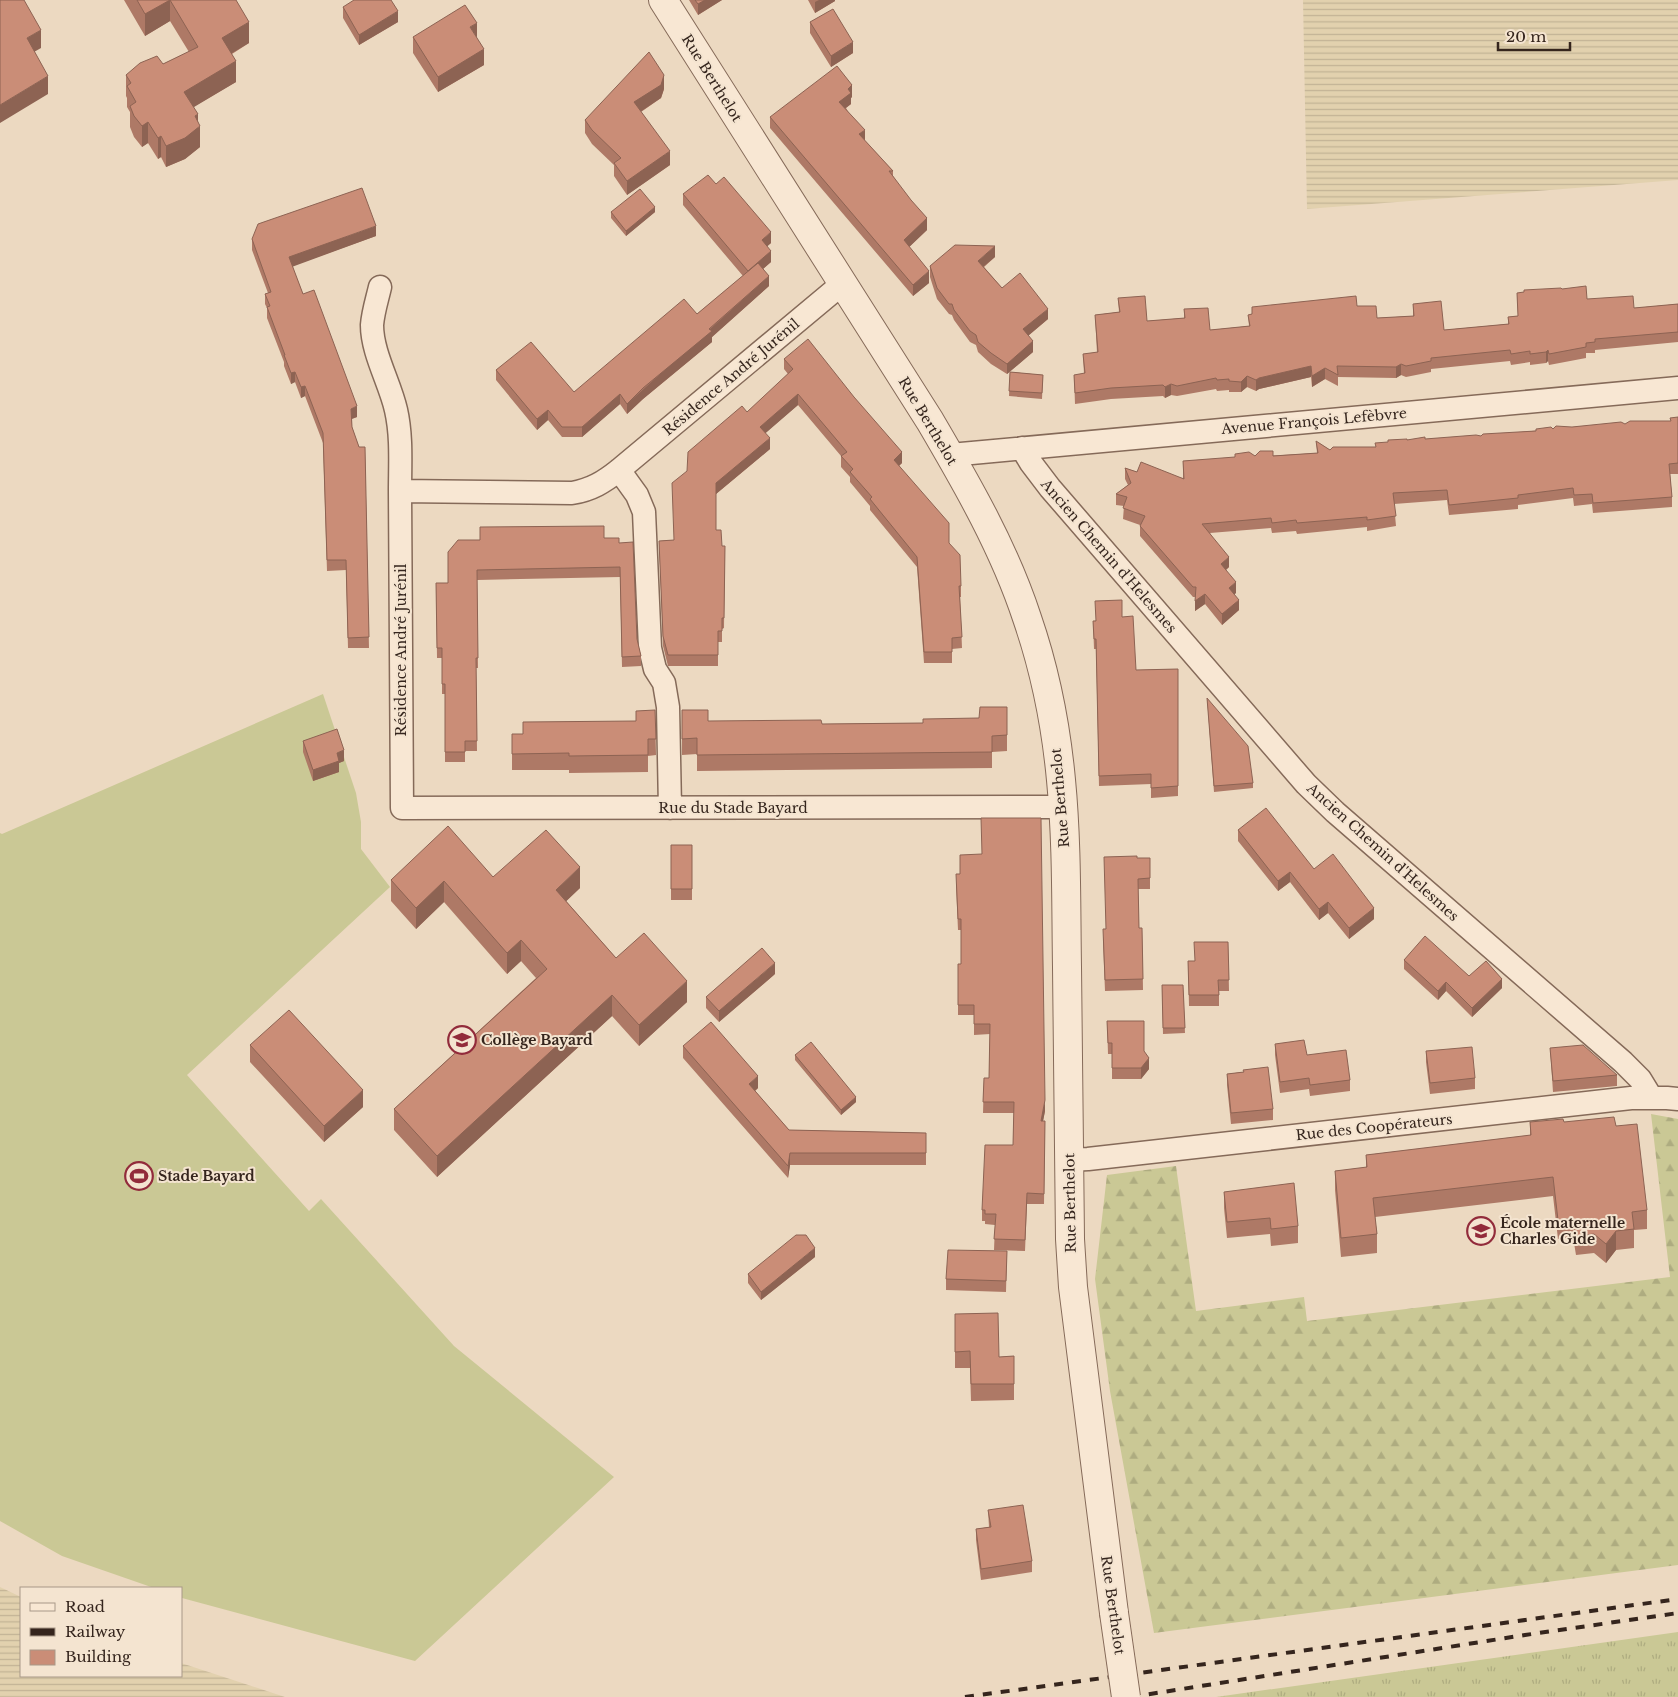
<svg xmlns="http://www.w3.org/2000/svg" width="1678" height="1697" font-family="'Libre Baskerville',serif">
<defs>
<pattern id="farmland-rules" width="6" height="5" patternUnits="userSpaceOnUse" patternTransform="scale(1.25)"><rect width="6" height="5" fill="#e2d1ae"/><path d="M0 2.5h6" fill="none" stroke="#c2b395"/></pattern>
<pattern id="grass-tufts" width="24" height="20" patternUnits="userSpaceOnUse" patternTransform="scale(1.25)"><rect width="24" height="20" fill="#cac895"/><path d="M3 7l-1-3M5 7V3M7 7l1-3M15 17l-1-3M17 17v-4M19 17l1-3" fill="none" stroke="#aeac80"/></pattern>
<pattern id="forest-firs" width="22" height="20" patternUnits="userSpaceOnUse" patternTransform="scale(1.25)"><rect width="22" height="20" fill="#cac895"/><path d="M5 1l3.5 6h-7zM16 11l3.5 6h-7z" fill="#aeac80"/></pattern>
</defs>
<rect width="100%" height="100%" fill="#ecd9c1"/>
<path fill="url(#farmland-rules)" d="M1303,0H1678V180L1307,209Z
M0,1587L21,1597V1676H181V1663L285,1697H0Z"/>
<path fill="url(#grass-tufts)" d="M1678,1632V1697H1216Z"/>
<path fill="url(#forest-firs)" d="M1651,1114L1678,1119V1565L1154,1633L1110,1391L1095,1279L1107,1175L1176,1166L1196,1311L1304,1297L1307,1321L1670,1277Z"/>
<path fill="#cac895" d="M323,694L356,793L361,822V849L390,887L187,1075L309,1211L321,1199L454,1346L614,1477L415,1661L182,1598L181,1588H154L62,1556L0,1521V833L2,834Z"/>
<g fill="none" stroke-linecap="round" stroke-linejoin="round">
<defs>
<path id="minor" d="M842,284L619,470C604,482 591,490 572,493L400,491L402,808L1063,807
M380,287C377,300 373,312 372,325C372,353 390,383 396,410C402,436 400,465 400,491
M1022,448L1031,463L1050,488L1306,784L1335,812L1623,1062L1640,1079L1651,1097
M950,455L1678,388
M619,470L637,495L644,512L650,648L655,669L664,683L668,707L670,808
M1069,1160L1088,1159L1631,1098H1667L1678,1099"/>
<path id="tertiary" d="M663,0L930,421C967,484 1004,548 1027,618C1045,670 1056,726 1061,780C1067,842 1066,905 1067,967C1068,1058 1069,1148 1070,1239L1073,1287L1114,1613"/>
</defs>
<use href="#minor" stroke="#856a59" stroke-width="25"/>
<use href="#tertiary" stroke="#856a59" stroke-width="30"/>
<use href="#minor" stroke="#f8e7d3" stroke-width="22"/>
<use href="#tertiary" stroke="#f8e7d3" stroke-width="28"/>
<path stroke="#35251d" stroke-width="4" stroke-dasharray="9 9" stroke-linecap="butt" d="M965,1697L1678,1599
M1131,1697L1525,1635L1678,1613"/>
<defs>
<path id="tertiary-bridge" d="M1114,1613L1126,1697"/>
</defs>
<use href="#tertiary-bridge" stroke="#856a59" stroke-width="30" stroke-linecap="butt"/>
<use href="#tertiary-bridge" stroke="#f8e7d3" stroke-width="28"/>
</g>
<path fill="#ae7966" d="M124,0H236L249,43L232,54L236,82L193,107L198,121L200,147L185,159L166,167L161,157L158,159L148,143L142,147L134,137L130,127V112L127,107V98L126,96V75L163,64L189,52L170,21L145,36Z
M689,0H722L698,15Z
M808,0H835V1L815,13Z
M343,7L398,22L359,45L343,18Z
M810,22L853,53L831,67L810,33Z
M413,37L477,38L484,65L438,92L413,53Z
M664,89L661,98L641,112L670,165L627,195L614,176V165L592,144L585,133V120Z
M852,97L851,98V104L846,108L865,141L893,171V176L927,230L909,247L929,283L913,296L770,128V117Z
M716,184L771,243L767,246L771,262L763,269L769,286L712,337V342L643,399L627,414L620,404L582,437H562L548,420L537,430L496,380V370L574,392L697,314L743,276L683,205V194Z
M611,212H655L626,236L611,218Z
M376,236L292,266L303,294L357,417L352,419V427L359,447H365L369,648H348L346,570L327,571L323,443L305,396L301,398L295,382L291,384L284,366V362L267,318V308L265,304V294L268,293L252,250V239Z
M995,257L984,267L1002,288L1048,319L1028,336L1033,352L1007,374L991,364L978,352L976,345L970,342L954,320L952,315L949,314L937,299L930,277V266Z
M1562,289L1587,299L1634,308L1678,304V342L1595,350V353H1586V358L1549,365L1548,361L1546,363L1530,365V362L1511,365L1510,361L1431,369V372L1406,377L1401,375L1396,378L1338,377V386L1325,379L1312,387L1311,377L1259,389L1256,391L1247,387L1241,392H1229V390L1217,391L1216,389L1177,396L1171,395L1165,398L1163,396L1111,399L1075,404L1074,375L1084,374L1083,354L1097,353L1095,315L1119,312L1118,298L1147,321L1184,318V309L1210,330L1249,326L1248,315L1252,314V307L1357,306L1377,318L1413,316V304L1444,330L1508,324V317L1518,316L1517,293Z
M784,359L902,463L899,466L949,543L961,586V597H960L962,648L952,649V663H924L917,567L870,510V506L850,482V477L841,467V456L798,405L765,433L770,449L716,494V530L722,546H725L724,628L722,629V642H718V666H668L663,646L659,541L674,540L687,471L788,374L784,369Z
M1010,372L1043,375L1042,399L1009,396Z
M1678,417V474H1670L1672,497V507L1593,513L1592,504L1574,506L1573,498L1518,505V509L1449,515L1447,500L1394,504L1396,526L1367,531V527L1297,534L1296,531L1272,533L1271,528L1210,533L1229,567L1226,570L1236,593L1234,594L1239,610L1222,625L1205,604L1195,611V597H1193L1140,536V525L1123,519L1124,506L1116,505V494L1128,485L1125,479V468L1137,472L1183,478V461L1317,453L1316,441L1330,450L1375,447L1407,440L1481,436L1572,427L1625,424L1670,421Z
M604,538L619,543L637,639L641,656V666L622,667L620,577L477,580L478,668H476L477,751H465V762H445V694H442V658H437L436,583H448V552Z
M1122,617L1136,670L1178,669V796L1151,798V784L1099,786L1096,649H1094L1093,621Z
M1207,698L1253,783V788L1214,792Z
M1007,707V751L992,752V768L697,771V754L682,755V710L708,721L822,724L923,723L979,718Z
M655,710L656,755L648,756V772L569,773V770H512V734H523L636,721Z
M303,741L344,761L339,763V772L313,781L303,752Z
M1238,830L1314,869L1374,919L1349,939L1328,913L1319,920L1290,882L1278,891L1238,841Z
M671,845H692V900H671Z
M1137,858H1150V889H1138L1139,928H1142L1143,990L1105,991L1103,940L1106,929Z
M493,877L580,888L566,901L616,958L687,1002L639,1046L612,1016L437,1177L394,1130V1109L536,978L521,961L507,974L444,902L416,929L391,901V880Z
M956,884L1045,1111L1043,1121H1045L1044,1204H1027L1025,1251L994,1250L995,1225L985,1224V1221H982V1210L1013,1145L1014,1113H983L984,1078H989L990,1034L974,1035V1015H958V964H961V930H958Z
M1228,942L1229,991H1219V1006H1189L1188,961H1195Z
M1404,960L1469,976L1502,988L1472,1017L1446,991L1438,1000L1404,969Z
M775,974L719,1022L706,1008V997Z
M1162,985H1183L1185,1033L1163,1034Z
M1107,1021L1144,1051L1149,1069L1141,1079H1112V1054H1108Z
M1275,1044L1307,1055L1350,1080V1091L1310,1096L1309,1089L1280,1093L1275,1055Z
M250,1045L363,1107L324,1142L250,1062Z
M683,1046L758,1088L755,1091L789,1130L926,1133V1165H790L788,1178L683,1058Z
M1550,1048L1617,1075V1086L1553,1092Z
M1426,1051L1475,1078V1089L1430,1094L1426,1062Z
M795,1055L856,1102L841,1115L795,1060Z
M1243,1072L1273,1109V1120L1231,1124L1227,1085V1074Z
M1530,1122H1564L1616,1126L1647,1210V1229L1634,1230V1248L1616,1250L1606,1263L1594,1253L1576,1255L1573,1237L1558,1239L1553,1196L1375,1217L1377,1234V1253L1341,1257L1335,1190V1171L1366,1168V1155L1530,1136Z
M1224,1192L1298,1226V1243L1271,1246L1270,1234L1227,1238L1224,1208Z
M1007,1251L1006,1292L946,1290V1279Z
M815,1257L761,1300L748,1283V1274Z
M955,1314L999,1357L1014,1356V1400L971,1401L970,1368H955Z
M988,1510L1032,1561V1572L981,1580L976,1540V1529L989,1527Z"/>
<path fill="#8d6353" d="M170,0V21L145,36V14Z
M705,0H722L698,15V4Z
M819,0H835V1L815,13V2Z
M398,11V22L359,45V35Z
M249,22V43L222,59V38Z
M477,23V38L470,27Z
M41,30V48L27,56V38Z
M853,42V53L831,67V56Z
M484,49V65L438,92V77Z
M236,61V82L184,113V92Z
M664,75V89L661,98L634,116V102Z
M48,76V94L0,123V105Z
M852,85V97L851,98V104L839,113V102L848,89Z
M198,114V128L200,126V147L185,159L166,167V146L195,116Z
M148,122V143L142,147V126Z
M865,130V141L859,134Z
M161,136V157L158,159V138Z
M670,151V165L627,195V181Z
M655,207V212L626,236V231Z
M927,218V230L904,252V240Z
M376,226V236L289,268V257Z
M771,232V243L762,251V240Z
M995,246V257L978,271V261Z
M771,251V262L748,282V271Z
M929,271V283L913,296V285Z
M769,276V286L712,337V342L643,399L627,414V404Z
M1048,309V319L1023,340V329Z
M1033,341V352L1007,374V364Z
M1548,350V361L1546,363V352Z
M1401,364V375L1396,378V367Z
M1311,366V377L1259,389L1256,391V380L1259,378Z
M1325,368V379L1312,387V376Z
M295,372V382L291,384V373Z
M1247,376V387L1241,392V382Z
M1171,384V395L1165,398V387Z
M305,386V396L301,398V387Z
M620,394V404L582,437V427Z
M798,394V405L760,438V427Z
M357,406V417L351,419V409Z
M548,410V420L537,430V419Z
M770,438V449L716,494V483Z
M902,452V463L894,470V460Z
M1229,557V567L1221,574V564Z
M1236,582V593L1229,599V588Z
M1205,594V604L1195,611V601Z
M1239,600V610L1222,625V614Z
M344,750V761L339,763V772L313,781V770L337,753Z
M580,867V888L556,911V890Z
M1290,872V882L1278,891V881Z
M444,881V902L416,929V908Z
M1328,902V913L1319,920V909Z
M1374,908V919L1349,939V928Z
M521,940V961L507,974V953Z
M775,963V974L719,1022V1011Z
M1502,979V988L1472,1017V1008Z
M687,981V1002L639,1046V1025Z
M1446,982V991L1438,1000V991Z
M612,995V1016L437,1177V1156Z
M1149,1058V1069L1141,1079V1068Z
M758,1076V1088L749,1096V1084Z
M363,1090V1107L324,1142V1126Z
M856,1097V1102L841,1115V1110Z
M1045,1100V1111L1041,1131V1121Z
M790,1153V1165L788,1178V1166Z
M1616,1231V1250L1606,1263V1244Z
M815,1248V1257L761,1300V1292Z"/>
<path fill="#ca8d77" stroke="#8d6353" d="M0,0H24L41,30L27,38L48,76L0,105Z
M137,0H170L145,14Z
M170,0H236L249,22L222,38L236,61L184,92L198,114L195,116L200,126L185,138L166,146L161,136L158,138L148,122L142,126L134,116L130,106L136,102L127,86L131,83L126,75L140,63L157,56L163,64L198,47Z
M354,0H391L398,11L359,35L343,7Z
M695,0H705L698,4Z
M465,5L477,23L470,27L484,49L438,77L413,37Z
M833,9L853,42L831,56L810,22Z
M649,52L664,75L661,85L634,102L670,151L627,181L614,163L621,158L592,130L585,120Z
M837,66L852,85L848,89L851,93L839,102L865,130L859,134L893,171H889L911,200L927,218L904,240L929,271L913,285L770,117Z
M708,175L716,184L724,177L771,232L762,240L771,251L748,271L683,194Z
M362,188L376,226L289,257L303,294L314,290L357,406L351,409L352,427L359,447H365L369,637L348,638L346,560H327L323,433L305,386L301,387L295,372L291,373L284,355H285L267,307L270,306L265,294L271,292L252,239L258,224Z
M640,189L655,207L626,231L611,212Z
M955,245L995,246L978,261L1002,288L1020,273L1048,309L1023,329L1033,341L1007,364L991,353L978,342L976,335L970,331L954,310L952,304H949L937,288L930,266Z
M758,263L769,276L709,329L712,331L643,388L627,404L620,394L582,427H562L548,410L537,419L496,370L531,342L574,392L684,299L697,314Z
M1586,286L1587,299L1633,296L1634,308L1678,304V332L1595,339V342L1586,343V347L1549,354L1548,350L1546,352L1530,354V351L1511,354L1510,350L1431,358V361L1406,366L1401,364L1396,367L1337,366L1338,375L1325,368L1312,376L1311,366L1259,378L1256,380L1247,376L1241,382L1229,381V379L1217,380L1216,378L1177,386L1171,384L1165,387L1163,385L1111,388L1075,393L1074,375L1085,373L1083,354L1098,352L1095,315L1120,312L1118,298L1145,296L1147,321L1185,318L1184,309L1208,308L1210,330L1250,326L1248,315L1252,314V307L1356,296L1357,306H1376L1377,318L1414,316L1413,304L1441,301L1444,330L1509,324L1508,317L1518,316L1517,293L1524,292V290L1561,288L1562,289Z
M808,339L854,397L902,452L894,460L949,523V543L960,555L961,586H959L962,637L952,638V652H924L917,557L870,499L872,497L850,472L853,469L841,456L847,452L798,394L760,427L770,438L716,483V530H721L722,546H725L724,618H722V631H718V655H668L663,636L659,541L674,540L672,483L687,471L688,452L742,406L747,412L793,369L784,359Z
M1010,372L1043,375L1042,393L1009,391Z
M1678,417V463L1669,464L1672,497L1593,503L1592,494L1574,495L1573,488L1518,495V498L1449,505L1447,490L1393,493L1396,516L1367,520V517L1297,523L1296,520L1272,523L1271,518L1202,524L1229,557L1221,564L1236,582L1229,588L1239,600L1222,614L1205,594L1195,601L1196,587H1193L1140,526L1145,516L1123,508L1127,497L1116,494L1131,483L1125,468L1137,472L1141,462L1184,479L1183,461L1235,457V454L1249,452L1255,456L1260,451H1273V456L1318,453L1316,441L1330,450L1333,447H1376L1375,443L1388,442V440L1407,439V440L1425,437V439L1476,435L1481,436L1483,434L1536,431V429L1551,427L1553,429L1556,426L1572,427L1621,422L1625,424L1630,421H1671L1670,418Z
M604,526V538H619V543L633,542L637,639L641,656L622,657L620,567L477,570L478,658H476L477,741H465V752H445V684H442V648H437L436,583H448V552L458,540H480V527Z
M1122,600V617L1133,616L1136,670L1178,669V786L1151,788V774L1099,776L1096,639H1094L1093,621H1096L1095,601Z
M1207,698L1248,746L1253,783L1214,786Z
M980,707H1007V735L992,736V752L697,755V738L682,739V710H708V721L821,720L822,724L923,723V719L979,718Z
M655,710L656,739H648V755L569,756V753L512,754V734H523V722L636,721V711Z
M337,729L344,750L337,753L339,761L313,770L303,741Z
M1266,808L1314,869L1333,854L1374,908L1349,928L1328,902L1319,909L1290,872L1278,881L1238,830Z
M981,818H1041L1045,1100L1041,1121H1045L1044,1194L1027,1193L1025,1240L994,1239L996,1214H985V1210H982L985,1145H1013L1014,1102H983L984,1078H989L990,1024H974V1005H958V964H961V919H958L956,874H960V855L982,854Z
M448,826L493,877L546,830L580,867L556,890L616,958L644,933L687,981L639,1025L612,995L437,1156L394,1109L547,969L521,940L507,953L444,881L416,908L391,880Z
M671,845H692V889H671Z
M1137,856V858H1150V878L1138,879L1139,928H1142L1143,979L1105,980L1103,929H1106L1104,857Z
M1425,936L1469,976L1486,961L1502,979L1472,1008L1446,982L1438,991L1404,960Z
M1194,942H1228L1229,980H1218L1219,995H1189L1188,961H1195Z
M762,948L775,963L719,1011L706,997Z
M1162,985H1183L1185,1028H1163Z
M289,1010L363,1090L324,1126L250,1045Z
M1107,1021H1144V1051L1149,1058L1141,1068H1112V1043H1108Z
M711,1022L758,1076L749,1084L789,1130L926,1133V1153H790L788,1166L683,1046Z
M1304,1040L1307,1055L1346,1050L1350,1080L1310,1085L1309,1078L1280,1082L1275,1044Z
M811,1042L856,1097L841,1110L795,1055Z
M1583,1045L1617,1075L1553,1081L1550,1048Z
M1472,1047L1475,1078L1430,1083L1426,1051Z
M1268,1067L1273,1109L1231,1113L1227,1074L1244,1072L1243,1070Z
M1614,1117L1616,1126L1637,1124L1647,1210L1632,1212L1634,1229L1616,1231L1606,1244L1594,1234L1576,1236L1573,1218L1558,1220L1553,1177L1373,1198L1377,1234L1341,1238L1335,1171L1367,1167L1366,1155L1531,1135L1530,1122L1563,1119L1564,1122Z
M1294,1183L1298,1226L1271,1229L1270,1218L1227,1222L1224,1192Z
M796,1235H806L815,1248L761,1292L748,1274Z
M948,1250L1007,1251L1006,1281L946,1279Z
M998,1313L999,1357L1014,1356V1384H971L970,1351L955,1352V1314Z
M1023,1505L1032,1561L981,1569L976,1529L991,1527L988,1510Z"/>
<defs>
<symbol id="school-ring" viewBox="-11 -11 22 22"><circle r="9.5" fill="#f4e4d0" stroke="#922b3b" stroke-width="1.5"/><path d="M0-5L7-2L0 1L-7-2ZM-4 1L0 2.5L4 1V4Q0 6-4 4Z" fill="#922b3b"/></symbol>
<symbol id="stadium-ring" viewBox="-11 -11 22 22"><circle r="9.5" fill="#f4e4d0" stroke="#922b3b" stroke-width="1.5"/><path d="M0-5a6.5 5 0 1 0 0 10a6.5 5 0 1 0 0-10ZM-3.5-1.8h7v3.6h-7Z" fill="#922b3b"/></symbol>
</defs>
<g fill-rule="evenodd">
<use href="#school-ring" x="446" y="1024" width="32" height="32"/>
<use href="#stadium-ring" x="123" y="1160" width="32" height="32"/>
<use href="#school-ring" x="1465" y="1215" width="32" height="32"/>
</g>
<g text-anchor="middle" stroke-width="4" stroke-linejoin="round" paint-order="stroke">
<g font-size="14" fill="#35251d" stroke="#f4e4d0">
<text transform="translate(712 78) rotate(58)" y="5">Rue Berthelot</text>
<text transform="translate(731 377) rotate(-40)" y="5">Résidence André Jurénil</text>
<text transform="translate(928 421) rotate(59)" y="5">Rue Berthelot</text>
<text transform="translate(1314 421) rotate(-5)" y="5">Avenue François Lefèbvre</text>
<text transform="translate(1109 556) rotate(49)" y="5">Ancien Chemin d'Helesmes</text>
<text transform="translate(401 650) rotate(-90)" y="5">Résidence André Jurénil</text>
<text transform="translate(1060 798) rotate(-95)" y="5">Rue Berthelot</text>
<text x="733" y="813">Rue du Stade Bayard</text>
<text transform="translate(1383 852) rotate(42)" y="5">Ancien Chemin d'Helesmes</text>
<text transform="translate(1374 1127) rotate(-6)" y="5">Rue des Coopérateurs</text>
<text transform="translate(1070 1203) rotate(-91)" y="5">Rue Berthelot</text>
<text transform="translate(1113 1605) rotate(82)" y="5">Rue Berthelot</text>
</g>
<g font-size="14" font-weight="bold" fill="#35251d" stroke="#f4e4d0" text-anchor="start">
<text x="481" y="1045">Collège Bayard</text>
<text x="158" y="1181">Stade Bayard</text>
<text x="1500" y="1228">École maternelle<tspan x="1500" dy="16">Charles Gide</tspan></text>
</g>
</g>
<rect x="20" y="1587" width="162" height="90" fill="#f4e4d0" stroke="#a89888"/>
<rect x="30" y="1603" width="25" height="8" fill="#f8e7d3" stroke="#a89888"/>
<text x="65" y="1612" font-size="15" fill="#35251d">Road</text>
<rect x="30" y="1628" width="25" height="8" fill="#35251d" stroke="#a89888"/>
<text x="65" y="1637" font-size="15" fill="#35251d">Railway</text>
<rect x="30" y="1650" width="25" height="15" fill="#ca8d77" stroke="#a89888"/>
<text x="65" y="1662" font-size="15" fill="#35251d">Building</text>
<path d="M1498 42v8h72v-8" fill="none" stroke="#35251d" stroke-width="2.5"/>
<text x="1506" y="42" font-size="15" fill="#35251d" stroke="#f4e4d0" stroke-width="4" paint-order="stroke">20 m</text>
</svg>
